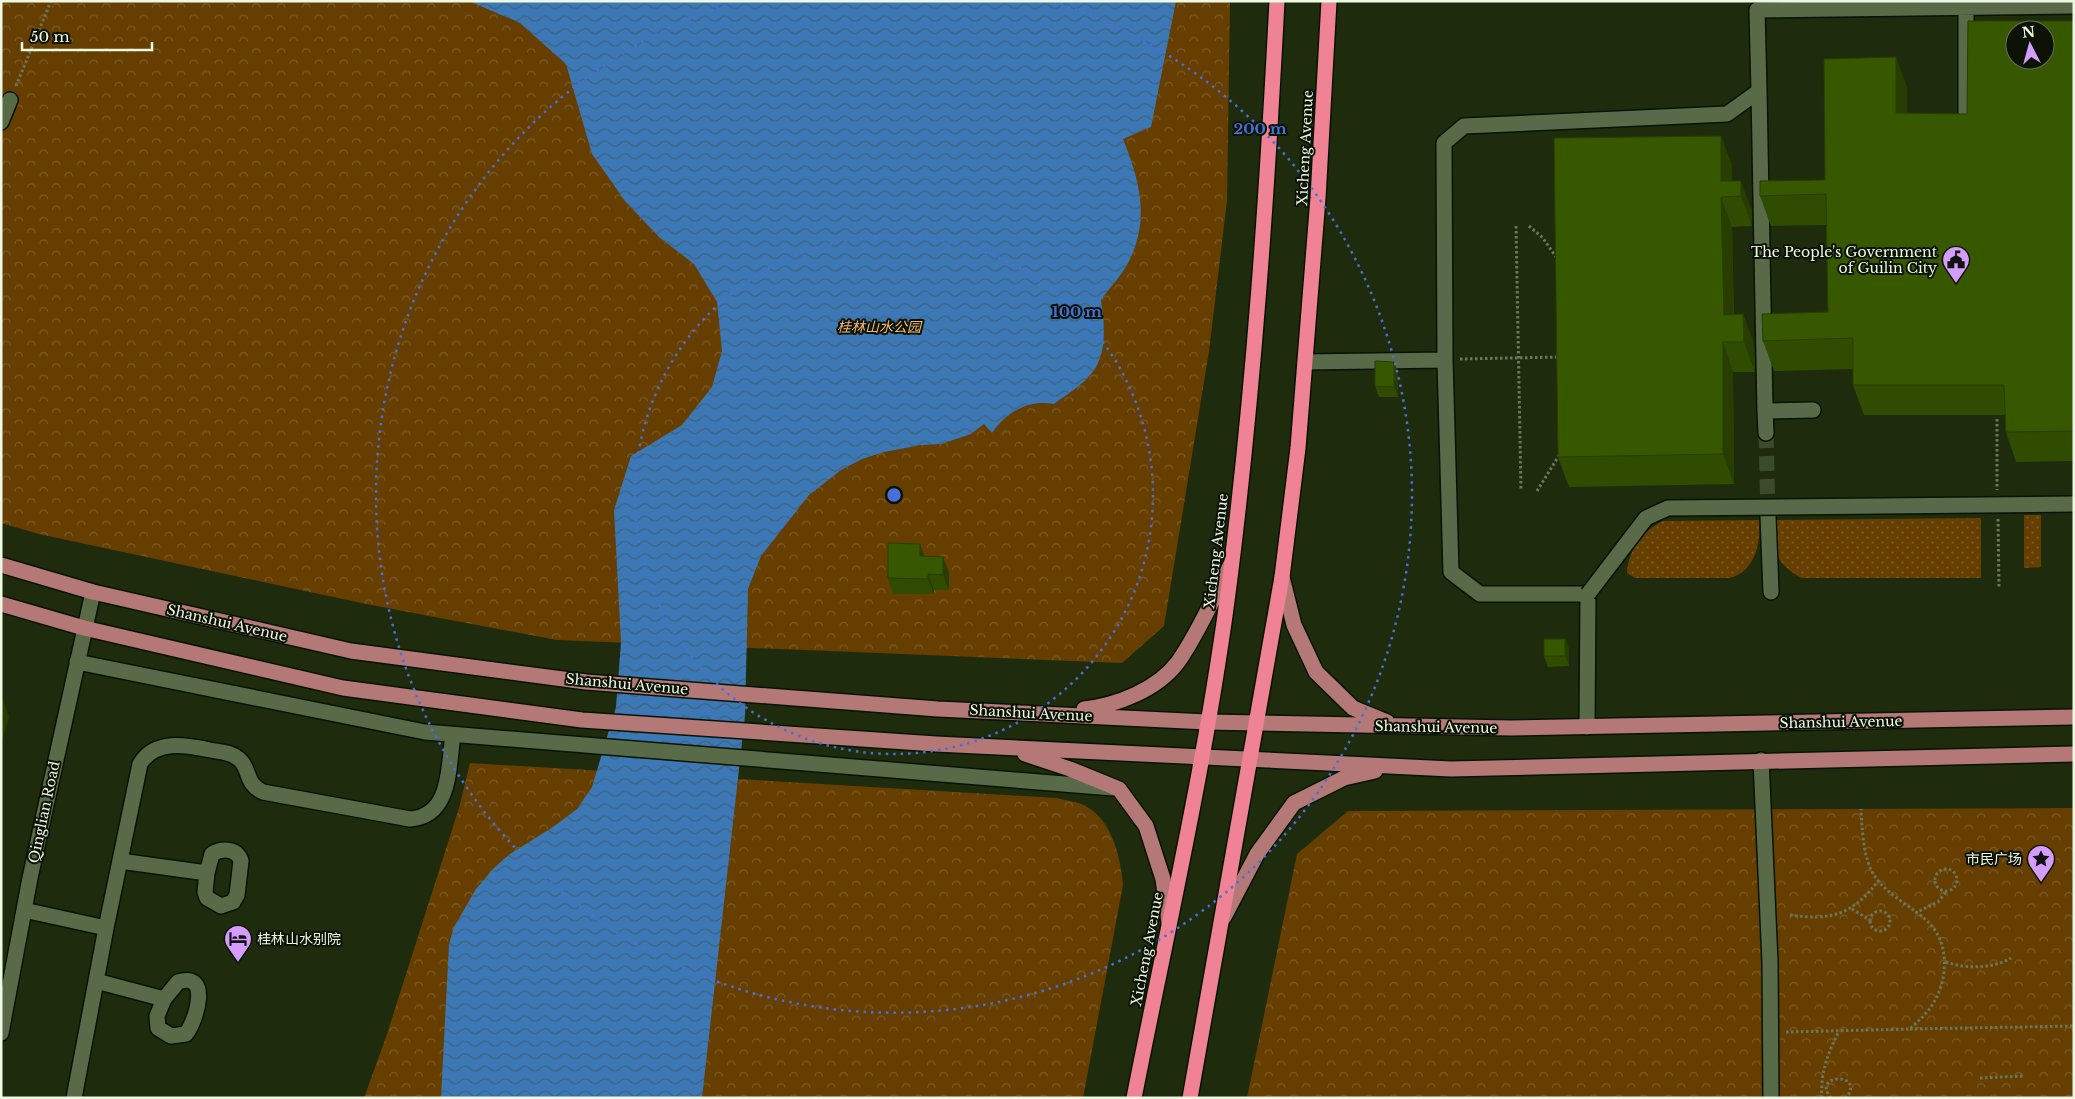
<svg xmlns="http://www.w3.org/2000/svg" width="2075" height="1099" font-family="'Libre Baskerville','Noto Sans SC',serif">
<defs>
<pattern id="grass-dots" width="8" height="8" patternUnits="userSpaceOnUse" patternTransform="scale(1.25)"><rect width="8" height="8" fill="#663e00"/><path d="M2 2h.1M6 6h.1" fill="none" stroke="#7c5b25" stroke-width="1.8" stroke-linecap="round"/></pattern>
<pattern id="park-crowns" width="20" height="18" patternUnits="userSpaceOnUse" patternTransform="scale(1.25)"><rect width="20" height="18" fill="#663e00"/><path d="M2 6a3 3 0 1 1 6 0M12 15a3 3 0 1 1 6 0" fill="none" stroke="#7c5b25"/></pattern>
<pattern id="water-waves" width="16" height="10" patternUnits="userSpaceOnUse" patternTransform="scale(1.25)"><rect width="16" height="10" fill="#3b78b5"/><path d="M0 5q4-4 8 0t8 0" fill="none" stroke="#41627d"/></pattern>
</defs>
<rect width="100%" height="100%" fill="#1e2c0d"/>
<path fill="url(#grass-dots)" d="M2024,515H2041V567L2024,568Z
M1981,518V578H1801C1773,561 1773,551 1775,520Z
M1759,520C1761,544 1755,571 1730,578H1635L1627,573C1628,551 1643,530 1663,521Z"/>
<path fill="url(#park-crowns)" d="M1,1H1230L1227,201L1209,351L1164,626L1122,663L557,640L366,604L39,534L1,523Z
M470,763L1056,798C1063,800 1072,801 1079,803C1111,815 1120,854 1123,885L1083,1098H364L386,1037L459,808Z
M2074,808V1098H1247L1297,854L1348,811Z"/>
<path fill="url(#water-waves)" d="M469,1H1176L1151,127L1123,139C1139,179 1150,217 1130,259C1124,273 1110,287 1101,300C1104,320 1107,345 1097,365C1089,381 1069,393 1054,404C1029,399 1006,412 992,433L984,424L971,434L941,444L921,445L884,452L862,459L841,470L809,495L761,556L748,589L745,716L702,1098H441L449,944L454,927L476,889L494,868L510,854L553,827L577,809L592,787L616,707L621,642L614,510L631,456L682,425L712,387L722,351L717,302L694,264L659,237L625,201L592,154L566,64L520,23Z"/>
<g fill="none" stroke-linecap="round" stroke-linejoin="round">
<path stroke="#3d4b2d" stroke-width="15" stroke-dasharray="15 8" stroke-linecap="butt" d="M1766,433L1768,516"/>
<defs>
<path id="minor" d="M1759,91L1765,411L1813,410
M1966,115V7
M1,122L10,100
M1445,360L1444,143L1464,126L1727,114L1759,91L1757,10L2074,6
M1305,362L1445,360L1451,572L1480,594H1588L1587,727
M1765,411L1766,433
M1768,516L1771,592
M77,662L425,732L1113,788
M1761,760L1770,962L1771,1098
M120,861L207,873L212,854C222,848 237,848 241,861L237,895L233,902L221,906L207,898L205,892L207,873
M24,910L106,928L74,1098
M106,928L140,764C155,739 186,745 210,750C220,752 231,752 239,759C251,769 244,783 263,792L410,819C452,816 448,766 453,735
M96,981L164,999L178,982C212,971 196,1021 186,1034L171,1036L158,1028L157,1016L164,999
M1,1033L30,878L93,592"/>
<path id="major" d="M1,565L93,592L351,651L586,682L938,709L1207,722L1511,728L2074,717
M1282,577L1294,625L1316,672L1353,708L1387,722
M1,604L84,628L343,688L582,720L936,744L1451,769L2074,754
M1084,709C1117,705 1157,690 1178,662C1199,632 1214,596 1231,564
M1025,754L1070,769L1119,789L1146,826L1163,879L1169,923
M1224,917L1257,854L1294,803L1344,778L1375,771"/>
<path id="highway" d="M1134,1098C1168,925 1208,753 1230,578C1254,387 1267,194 1277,1
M1190,1098L1282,577L1298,448L1318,198L1329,1"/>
</defs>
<use href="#minor" stroke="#071400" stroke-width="18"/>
<use href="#major" stroke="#071400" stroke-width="18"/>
<use href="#highway" stroke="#071400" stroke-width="18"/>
<path stroke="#6a775c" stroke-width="3" stroke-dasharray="2.5 2.5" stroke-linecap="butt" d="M16,86L51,1
M1516,226L1521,491
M1529,226L1543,238L1556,257
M1460,359L1559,357
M1997,419V490
M1537,491L1560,454
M1998,519L1999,589
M1935 880a11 11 0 1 1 22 0a11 11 0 1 1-22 0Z
M1852,909L1870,920
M1870 921a10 10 0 1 1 20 0a10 10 0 1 1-20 0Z
M1915,913L1938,902L1947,891
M1790,915C1833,921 1853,914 1879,880
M1946,962C1966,969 1992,969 2011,958
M1910,1029L2074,1026
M1786,1032L1910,1029C1915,1024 1921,1019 1926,1013C1947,990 1952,949 1931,925C1916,908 1888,897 1874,875C1863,858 1862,828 1861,809
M1980,1078L2024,1076
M1822,1098C1820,1073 1828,1053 1839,1031
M1831,1098C1810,1073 1867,1072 1846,1098"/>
<use href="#minor" stroke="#596a48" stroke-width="15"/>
<use href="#major" stroke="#b47876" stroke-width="15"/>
<use href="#highway" stroke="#f08295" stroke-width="15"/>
<defs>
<path id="minor-bridge" d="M1588,594L1646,518L1668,508L2074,504"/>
</defs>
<use href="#minor-bridge" stroke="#071400" stroke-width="18" stroke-linecap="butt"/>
<use href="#minor-bridge" stroke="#596a48" stroke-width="15"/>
</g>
<path fill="#304c00" d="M2074,21V461L2016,462L2006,432L2005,415H1864L1853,385V369L1774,371L1763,341L1828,312L1826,225L1771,226L1760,196L1825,180L1907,87V113L1967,114Z
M1721,136L1732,166V181L1752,211V226L1732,227L1734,315L1743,314L1754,344L1755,372H1733L1734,484L1569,487L1558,457Z
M1398,372V397H1379L1375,386Z
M925,556L949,572V590H934V594H893L888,578Z
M1565,639L1569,649V666L1548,667L1544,656Z"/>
<path fill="#273e00" d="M1896,57L1907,87V143L1896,113Z
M1721,136L1732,166V196L1721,181Z
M1741,181L1752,211V226L1741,196Z
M1721,197L1732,227L1734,342L1724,315Z
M1743,314L1754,344L1755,372L1744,342Z
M1723,342L1733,372L1734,484L1723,454Z
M1394,362L1398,372V397L1394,387Z
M920,544L926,560L920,556Z
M943,557L949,572V590L943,575Z
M928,574L934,590V594L928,579Z
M1565,639L1569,649V666L1565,656Z
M2,697L9,717L1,744V698Z"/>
<path fill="#385800" stroke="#273e00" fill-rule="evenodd" d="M1968,21H2074V431L2006,432L2004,385H1853V338L1763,341L1762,314L1828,312L1826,194L1760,196V181L1825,180L1824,59L1896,57V113L1967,114ZM2015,30H2045V60H2015Z
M1721,136V181H1741V196L1721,197L1724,315L1743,314L1744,342H1723V454L1558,457L1554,138Z
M1375,361L1394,362V387L1375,386Z
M888,543L920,544V556L943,557V575L928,574V579L888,578Z
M1544,639H1565V656H1544Z"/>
<g fill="none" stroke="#4770db" stroke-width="2.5" stroke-dasharray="2.5 5">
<circle cx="894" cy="495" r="259"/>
<path d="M1054 2A518 518 0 1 1 734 2"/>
</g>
<defs>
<symbol id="civic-pin" viewBox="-11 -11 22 30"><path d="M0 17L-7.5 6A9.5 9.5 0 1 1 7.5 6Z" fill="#d49cfc" stroke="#0c1206"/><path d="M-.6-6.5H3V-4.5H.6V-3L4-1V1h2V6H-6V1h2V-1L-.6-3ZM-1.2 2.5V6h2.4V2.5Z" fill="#111"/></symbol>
<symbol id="sight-pin" viewBox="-11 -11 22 30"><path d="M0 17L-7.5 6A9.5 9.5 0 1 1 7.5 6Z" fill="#d49cfc" stroke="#0c1206"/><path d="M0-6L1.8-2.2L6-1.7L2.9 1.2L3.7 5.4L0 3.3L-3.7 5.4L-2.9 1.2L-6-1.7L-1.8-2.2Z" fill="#111"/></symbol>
<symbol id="hotel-pin" viewBox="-11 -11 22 30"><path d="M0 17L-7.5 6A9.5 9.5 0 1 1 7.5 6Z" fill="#d49cfc" stroke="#0c1206"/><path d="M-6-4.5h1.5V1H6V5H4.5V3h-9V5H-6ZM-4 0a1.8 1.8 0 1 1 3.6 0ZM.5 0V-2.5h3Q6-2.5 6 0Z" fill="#111"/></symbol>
</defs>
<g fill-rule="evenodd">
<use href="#civic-pin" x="1940" y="244" width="32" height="43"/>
<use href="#sight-pin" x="2025" y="843" width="32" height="43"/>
<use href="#hotel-pin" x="222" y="923" width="32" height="43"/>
</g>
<g text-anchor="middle" stroke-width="4" stroke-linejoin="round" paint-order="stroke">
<g font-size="14" fill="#eef9e5" stroke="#0c1206">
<text transform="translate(1305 148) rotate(-87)" y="5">Xicheng Avenue</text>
<text transform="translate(1216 551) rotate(-83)" y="5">Xicheng Avenue</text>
<text transform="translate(227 623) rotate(13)" y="5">Shanshui Avenue</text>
<text transform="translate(627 684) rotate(5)" y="5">Shanshui Avenue</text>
<text transform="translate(1031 713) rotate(3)" y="5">Shanshui Avenue</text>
<text transform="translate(1841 722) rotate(-1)" y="5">Shanshui Avenue</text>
<text transform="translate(1436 727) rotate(1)" y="5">Shanshui Avenue</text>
<text transform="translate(44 812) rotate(-78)" y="5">Qinglian Road</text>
<text transform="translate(1147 949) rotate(-79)" y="5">Xicheng Avenue</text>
</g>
<g font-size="14" fill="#eef9e5" stroke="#0c1206" text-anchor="end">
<text x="1937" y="257">The People's Government<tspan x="1937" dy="16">of Guilin City</tspan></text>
<text x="2022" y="864">市民广场</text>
<text x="257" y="944" text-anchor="start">桂林山水别院</text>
</g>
<g font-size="14" font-style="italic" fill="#f5b86f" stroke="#0c1206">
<text x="879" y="332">桂林山水公园</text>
</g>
</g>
<circle cx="894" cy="495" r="8" fill="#4770db" stroke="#0c1206" stroke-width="2.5"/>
<g font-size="15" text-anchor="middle" font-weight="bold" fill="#4770db" stroke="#0c1206" stroke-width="4" stroke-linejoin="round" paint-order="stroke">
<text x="1260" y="134">200 m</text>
<text x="1077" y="317">100 m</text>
</g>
<rect width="2075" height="1099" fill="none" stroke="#eef9e5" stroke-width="5"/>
<g transform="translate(2030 45) rotate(354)"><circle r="24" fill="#0c1206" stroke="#666e5f"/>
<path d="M0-4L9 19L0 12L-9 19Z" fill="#d49cfc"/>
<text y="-8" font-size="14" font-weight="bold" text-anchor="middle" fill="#eef9e5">N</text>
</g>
<path d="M22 42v8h130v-8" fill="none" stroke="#eef9e5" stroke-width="2.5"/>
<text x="30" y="42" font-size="15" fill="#eef9e5" stroke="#0c1206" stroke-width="4" paint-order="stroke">50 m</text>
</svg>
